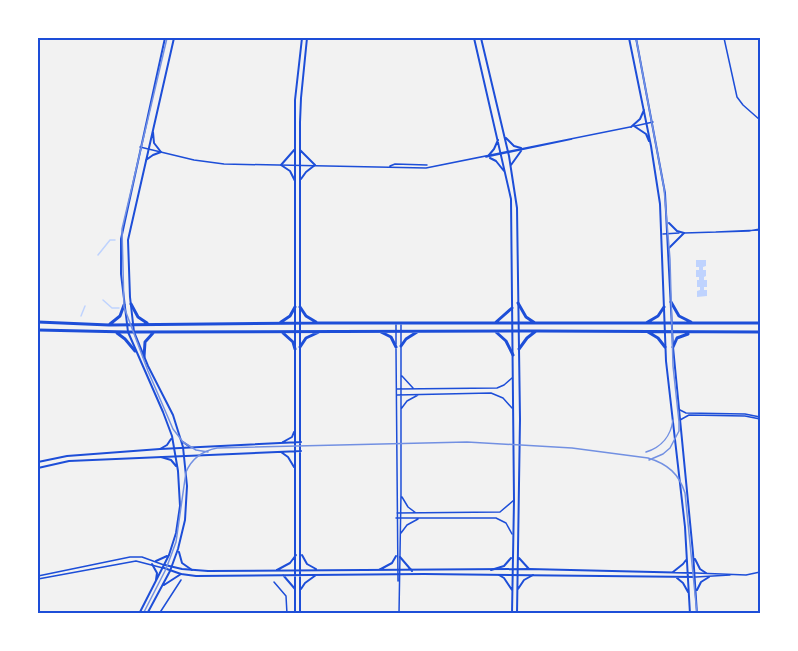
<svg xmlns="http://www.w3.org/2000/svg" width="798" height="651" font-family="Poppins,sans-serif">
<rect width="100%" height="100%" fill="#f2f2f2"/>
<path fill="#bfd3fe" d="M696,260H706V266L703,267V270H706V276L704,277V280H707V287H704V290H707V296L697,297V291L700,290V287H697V280H699V277H696V270H699V267H696Z"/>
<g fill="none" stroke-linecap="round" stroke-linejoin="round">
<path stroke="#bfd3fe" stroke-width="1.5" d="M98,255L110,240H115
M103,300L112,308H119
M81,316L85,306"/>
<path stroke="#1d4ed8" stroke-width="1.5" d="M724,38L737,97L743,105L760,120
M635,126L653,122
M140,147L194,160L224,164L426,168L630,127
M486,157L572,139
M390,166L395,164L427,165
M716,232L760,230
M684,233L749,231L760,229
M663,234L679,233
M396,325V344
M396,349L398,581
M402,376L413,388
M397,389L497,388L504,385L512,378
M397,395L491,393L503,398L512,408
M401,409L407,401L418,395
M680,410L686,413L745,414L760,417
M680,420L689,415L745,416L760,419
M402,497L408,507L416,513
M397,513L500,512L514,500
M396,518H496L506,523L512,534
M401,533L407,525L418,519
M696,573L746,575L760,572
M38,576L130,557H142L164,565
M696,577L730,575
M38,579L136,561L163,568
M274,582L286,596L287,614
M159,614L181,580
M399,614L401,494V325"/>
<path stroke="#1d4ed8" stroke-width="2" d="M629,38L651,146L660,204L666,361L685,527L690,614
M636,38L665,193L673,347L693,553L697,614
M634,126L646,134L649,141
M631,127L640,119L644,110
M295,149L281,165L290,171L295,181
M300,150L315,165L306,172L301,179
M669,223L677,231L684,233L669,248
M283,442L292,437L294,432
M281,452L288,457L294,467
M38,462L67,456L160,449L301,442
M38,468L69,461L301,451
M302,555L307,564L316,569
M400,557L412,571
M695,559L700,569L706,573
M165,565L182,569L208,571L529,569L695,573
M164,568L181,574L196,576L424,574L695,577
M277,570L290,563L296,555
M379,570L392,563L396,556
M673,572L683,564L686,560
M283,575L295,589
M677,578L683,583L688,592
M301,589L305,583L316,575
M697,590L701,582L709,577
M295,614V100L302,38
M300,614V122L301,98L307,38"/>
<path stroke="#1d4ed8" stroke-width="2" d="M474,38L511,199L514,500L512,614
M481,38L509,156L517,208L520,419L517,614
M506,138L514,146L521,148
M489,155L494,149L498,140
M490,158L496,161L504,171
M146,160L153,155L161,152L154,143L153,132
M511,165L521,151
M183,442L190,447
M160,449L167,445L171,439
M161,457L171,460L176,466
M179,552L182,563L192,570
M519,558L529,569
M156,561L167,556
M152,564L157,573L156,580
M491,570L504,566L511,558
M499,575L504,578L512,590
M164,585L181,574
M518,589L524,580L533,575
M139,614L169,555L176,533L180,506L178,471L172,436L163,412L128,332L121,274V239L165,38
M147,614L170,571L178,549L185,520L187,486L183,447L173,415L148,366L134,332L130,297L128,240L174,38"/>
<path stroke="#1d4ed8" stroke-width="3" d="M671,302L679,316L691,322
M518,303L526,317L535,323
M131,304L138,317L147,323
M300,307L306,316L316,322
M38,322L109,325L317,323H760
M281,322L290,316L295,307
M495,323L512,308
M646,323L658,316L664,307
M110,324L120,316L124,305
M38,330L128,332L538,331L760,332
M381,332L391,337L396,347
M496,332L506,341L513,355
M648,332L658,338L665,347
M117,333L125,339L135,351
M283,333L293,342L295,349
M401,346L406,339L417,332
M300,347L306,338L319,332
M673,347L677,338L688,334
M519,349L527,338L536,331
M144,357L145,342L153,333"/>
<path stroke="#7290e2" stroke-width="1.5" d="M167,38L122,229L124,307L148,371L173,429L183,442L196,450L208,452
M636,38L664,188L670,259L673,366L679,422V431L670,448L663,454L649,460
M646,452C662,447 671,435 673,420
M143,614L166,569L176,542L186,472C192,458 202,451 217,448L467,442L572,448L648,458C668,464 679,474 685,493L697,614"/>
</g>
<rect width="798" height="651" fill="none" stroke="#ffffff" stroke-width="78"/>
<rect x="39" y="39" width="720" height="573" fill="none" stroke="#1d4ed8" stroke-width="2"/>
</svg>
